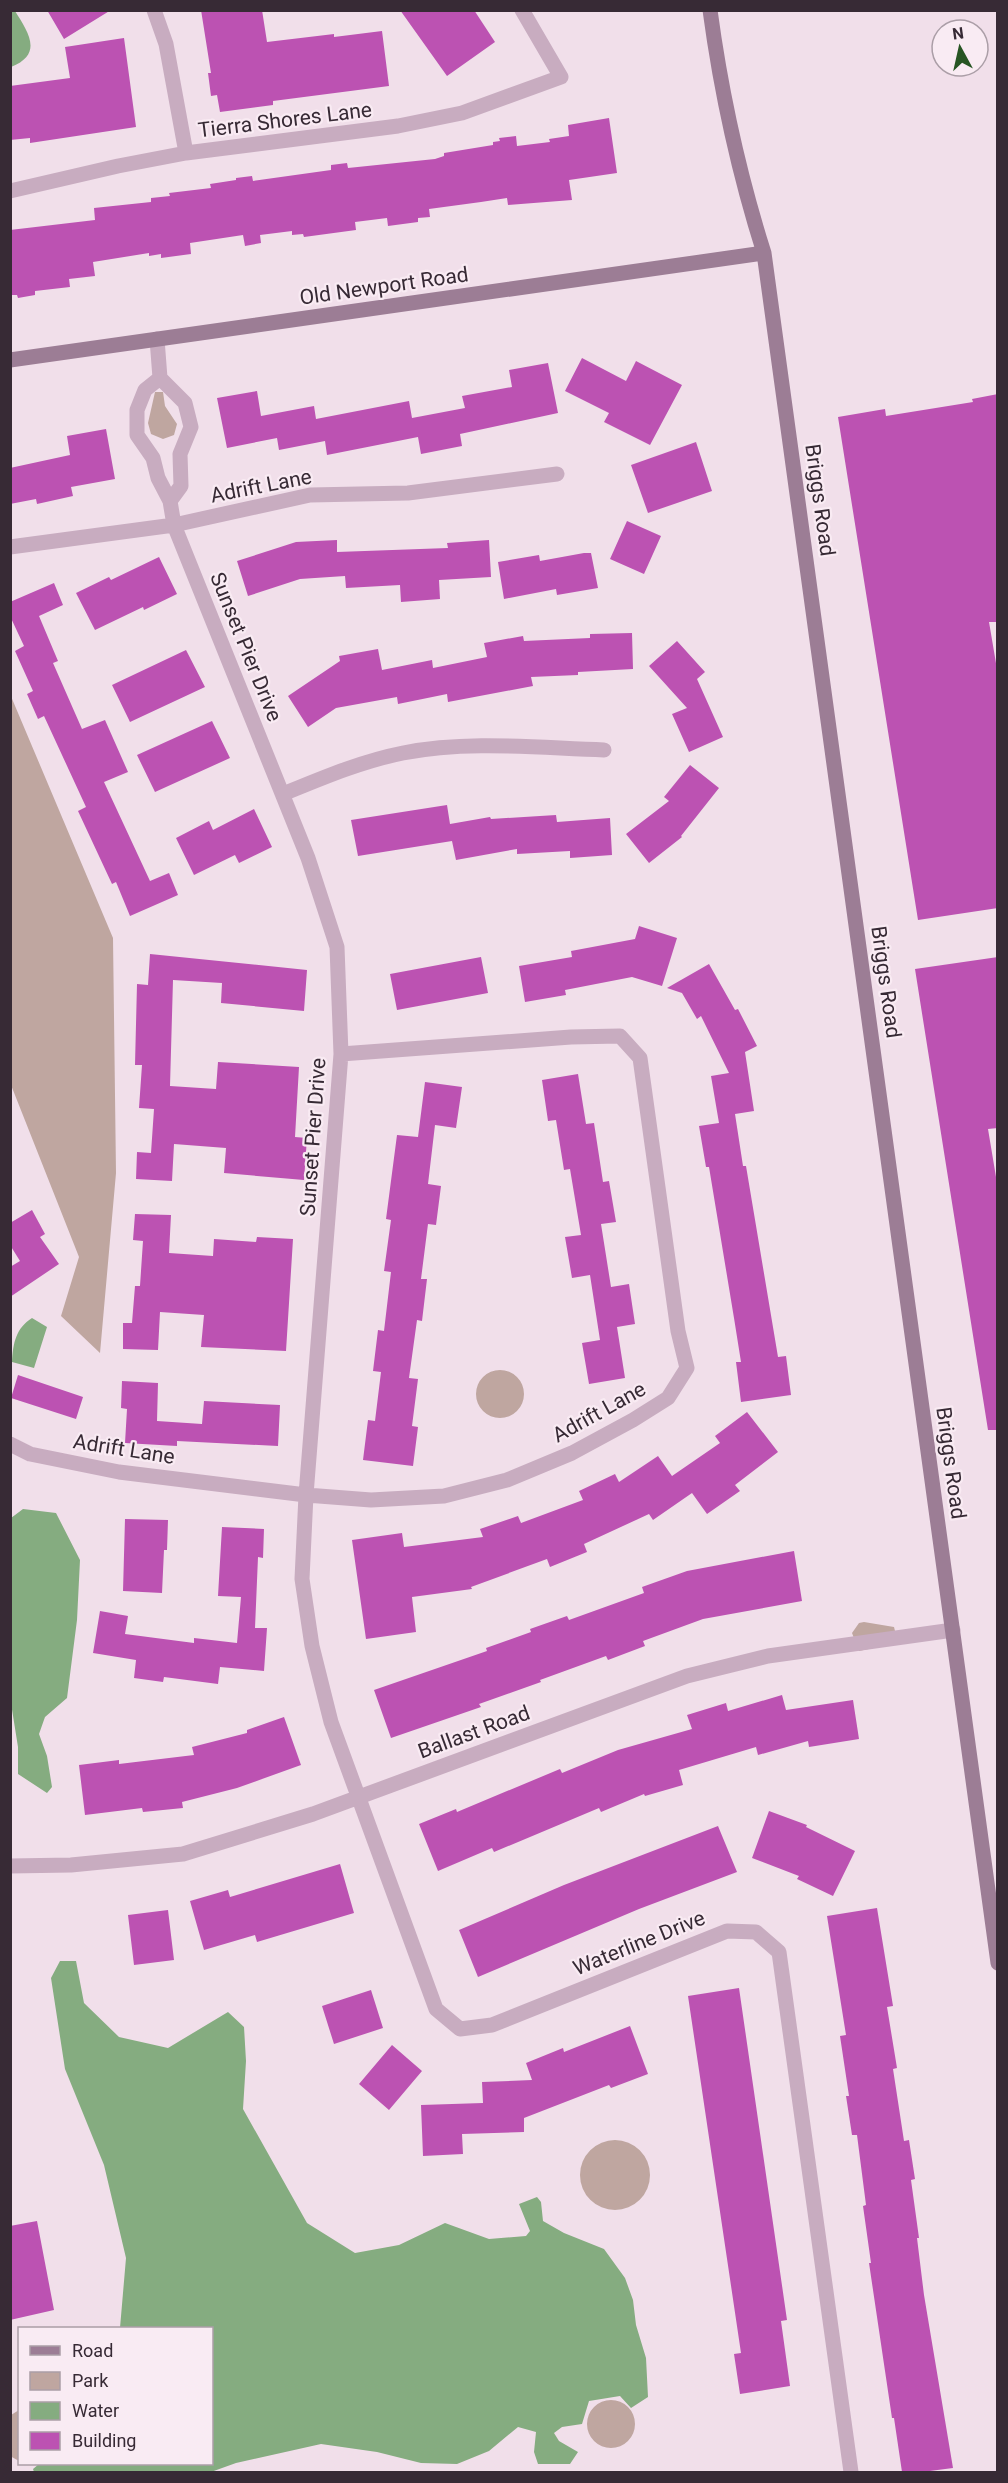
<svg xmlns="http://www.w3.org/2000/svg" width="1008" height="2483" font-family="Roboto,sans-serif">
<rect width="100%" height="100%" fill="#f1dfea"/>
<path fill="#bfa6a0" d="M155,392H163L165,406L177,424L174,435L163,439L151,434L148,423Z
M10,694L113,938L116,1173L100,1353L61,1316L79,1257L11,1085Z
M476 1394a24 24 0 1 1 48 0a24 24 0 1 1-48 0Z
M864,1622L894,1627L898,1643L859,1651L852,1633L859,1623Z
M580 2175a35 35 0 1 1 70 0a35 35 0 1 1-70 0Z
M587 2424a24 24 0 1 1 48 0a24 24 0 1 1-48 0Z
M19,2410H20L19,2461L10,2456L11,2415Z"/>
<path fill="#85ac80" d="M10,11H15C28,32 44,54 11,67Z
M32,1318L47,1327L34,1368L12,1362C13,1343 16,1328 32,1318Z
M23,1509L56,1513L80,1560L77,1620L67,1698L45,1717L39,1734L47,1756L52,1787L47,1793L18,1774V1747L10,1697L11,1518Z
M60,1961H76L84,2003L119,2037L168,2048L228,2012L244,2027L246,2061L243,2109L307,2223L355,2253L399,2245L445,2223L489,2239L526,2236L530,2231L519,2204L537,2197L541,2202L543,2221L564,2233L604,2249L625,2278L633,2300L636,2325L646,2358L648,2397L631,2408L620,2396L589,2401L582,2424L562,2427L554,2433L559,2441L578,2452L570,2464H538L534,2452L536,2432L518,2427L489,2451L457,2464L421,2463L377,2452L321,2444L236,2463L211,2472H34L33,2469L39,2464H212V2328H120L126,2258L104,2165L65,2069L51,1978Z"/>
<path fill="#bc52b2" d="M47,10H111L64,39Z
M201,10H262L267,42L334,34V37L382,31L389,86L273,101V105L220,112L217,95L211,96L208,73H211Z
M400,10H474L495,42L447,76Z
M124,38L136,127L30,143V138L10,140V86L70,78L65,47Z
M609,118L617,173L569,180L572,200L508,205L507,198L481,202L429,209L430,217L418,218V222L388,226L387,218L355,222L356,230L304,237L303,234L292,235V231L260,235L261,243L245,246L243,235L190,243L191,254L161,258V254L149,256V253L93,262L95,276L69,279L70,287L35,291V295L18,298L17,295H10V230L95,220L94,208L151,202V198L170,196L169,193L211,188L210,184L236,180V178L252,176L253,181L331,170V165L347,163L348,168L435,159L444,156V153L493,145V142L500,141L499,138L516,136L517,146L550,142L549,139L569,136L568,125Z
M582,358L626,381L636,361L682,385L650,445L604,422L609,413L565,391Z
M548,363L558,413L460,434L462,446L421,454L418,437L327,455L325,441L279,450L277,438L227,448L217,398L257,391L261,416L314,406L316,419L409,401L412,418L465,408L462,396L512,387L509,370Z
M998,394V622H989L998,675V908L918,920L838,417L885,409L886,416L973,402L972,399Z
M106,429L115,479L71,487L73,496L37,504L36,499L10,504V468L70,455L67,436Z
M696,442L712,491L648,513L631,465Z
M627,521L661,536L644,574L610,559Z
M337,540V552L448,548L447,543L489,540L491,577L439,580L440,599L401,602L400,585L346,588L345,576L300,579L248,596L237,561L296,542Z
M584,553H591L598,588L557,595L556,589L504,599L498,562L539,555L540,561Z
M159,557L177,594L144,610L143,607L95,630L76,593L109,577L111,580Z
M54,583L63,605L39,616L58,661L53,663L82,729L105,720L128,772L104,782L150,881L169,873L178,895L130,916L116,882L112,884L78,811L86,807L44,716L38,719L27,694L33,691L15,651L24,646L10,616V602Z
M632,633L633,669L578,672V675L531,677L533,686L448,702L447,694L398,704L397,697L336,708L308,727L288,696L340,661L339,656L378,649L382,670L432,660L433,668L487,657L484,643L523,636L524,641L590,638V634Z
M677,641L705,672L697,679L723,737L689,752L672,714L687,708L649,666Z
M186,650L205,687L130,722L112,685Z
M212,721L230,758L155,792L137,755Z
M690,765L719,788L681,836L682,837L649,863L626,834L669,801L664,797Z
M447,805L450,824L490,817L491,819L556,815L557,822L610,818L612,855L570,858V851L517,854V849L456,860L452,841L358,856L351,820Z
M254,809L272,847L239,863L235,855L194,875L176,838L209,821L213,830Z
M639,926L677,938L662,986L632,977L565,990L566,995L525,1002L519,966L572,957L571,951L635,939Z
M150,954L307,970L304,1011L221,1003L222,983L173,980L170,1086L216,1089L218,1062L299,1067L295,1137L307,1138L304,1180L224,1173L226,1148L174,1144L172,1181L136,1179L137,1152L151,1153L154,1109L139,1108L142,1065H135L137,984L148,985Z
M481,957L488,993L397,1010L390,974Z
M998,957V1128L988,1129L998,1189V1430H988L915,969Z
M709,964L735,1010L738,1009L757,1046L745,1052L754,1111L735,1114L743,1166H746L778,1357L786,1356L791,1395L741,1402L736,1362H741L734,1318L709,1167H706L699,1126L719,1123L711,1076L729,1073L701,1016L697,1019L682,993L667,988Z
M578,1074L586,1124L594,1123L603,1182L609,1181L616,1222L601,1224L611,1287L629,1284L635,1324L617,1327L625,1378L589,1384L582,1343L600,1340L590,1275L572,1278L565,1237L581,1235L570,1169L564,1170L556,1120L548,1121L542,1080Z
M425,1082L462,1087L456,1128L435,1125L428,1184L441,1186L436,1225L428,1224L421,1279H427L422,1321L417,1320L409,1378L418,1379L412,1426L418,1427L413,1466L363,1460L368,1420L375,1421L381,1372L373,1371L378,1330L384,1331L391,1272L384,1271L391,1220L386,1219L397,1135L418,1137Z
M32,1210L45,1234L40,1237L59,1264L10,1297V1267L20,1261L10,1245V1223Z
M135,1214L171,1215L169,1253L213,1256L214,1239L256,1242L257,1237L293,1239L286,1351L201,1347L204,1315L160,1312L158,1350L123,1349V1323H132L135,1286H140L143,1241L133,1240Z
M18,1375L83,1397L76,1419L11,1398Z
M122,1381L158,1383L157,1421L202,1424L204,1401L280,1405L278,1446L177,1441V1446L125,1443L127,1409L121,1408Z
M747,1412L778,1452L735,1485L740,1491L707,1514L692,1493L653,1520L649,1514L584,1544L587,1552L550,1567L547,1559L471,1587L472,1589L412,1597L416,1632L366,1639L352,1540L402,1533L404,1547L483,1537L480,1529L518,1516L521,1523L583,1500L579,1491L615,1474L619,1482L658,1456L672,1476L720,1443L715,1436Z
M125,1519L168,1520L167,1550H164L162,1593L123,1591Z
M222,1527L264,1529L263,1558L258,1557L255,1628H267L264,1671L220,1667L218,1684L164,1677L163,1682L134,1678L136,1660L93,1653L100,1611L128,1616L125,1634L194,1643V1638L237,1643L241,1597L218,1596Z
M794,1551L802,1601L703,1619L643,1641L645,1646L608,1660L606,1656L540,1680L541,1682L479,1704L481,1707L391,1738L374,1690L487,1651L486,1648L531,1632L530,1629L567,1616L569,1620L644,1593L642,1587L687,1571Z
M782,1695L786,1710L853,1700L859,1739L809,1747L808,1741L758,1755L756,1747L679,1770L683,1785L645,1796L644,1794L601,1812L599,1808L494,1852L492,1848L438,1871L419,1824L456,1809L457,1812L560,1769L562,1773L618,1750L692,1729L687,1715L726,1703L728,1711Z
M284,1717L301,1765L237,1788L182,1802L183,1808L143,1812L142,1808L85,1815L79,1765L119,1760V1764L194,1755L192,1747L247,1733V1730Z
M769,1811L807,1825L806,1827L855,1851L833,1896L797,1879L799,1876L752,1858Z
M718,1826L737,1872L639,1909L478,1977L459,1930L564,1885Z
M340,1864L354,1913L257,1942L255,1935L204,1950L190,1901L228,1890L230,1897Z
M877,1908L893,2006L887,2007L897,2068L893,2069L904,2141L909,2140L915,2179L911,2180L919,2238H917L924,2295L953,2468L922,2472H902L894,2418H892L869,2263H871L863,2206L866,2205L857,2135H852L846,2096H849L840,2036L846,2035L827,1916Z
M168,1910L174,1960L134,1965L128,1915Z
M739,1988L787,2320L781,2321L790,2386L740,2394L734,2354L741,2353L688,1996Z
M371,1990L383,2028L334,2044L322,2006Z
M630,2026L648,2074L611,2088L609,2085L524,2118V2132L462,2134L463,2154L423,2156L421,2105L483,2103L482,2082L532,2080L526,2063L563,2048L564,2052Z
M392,2045L422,2071L389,2110L359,2084Z
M37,2221L54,2310L10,2320V2226Z"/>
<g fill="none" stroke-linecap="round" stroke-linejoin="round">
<path stroke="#c8acc0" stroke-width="15" d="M154,10L166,44L186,153
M10,191L118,166L186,153L398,126L462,113L561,77L522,10
M157,339L160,378L185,403L191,427L180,454L181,486L170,501
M160,378L145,390L137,410V435L153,458L158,478L170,501L174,525L308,858L337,947L341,1054L306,1495L302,1579L312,1646L331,1722L436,2009L460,2029L492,2025L727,1931L756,1932L779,1952L851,2472
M10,547L174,525L310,495L408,493L557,474
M283,794C322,778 362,761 403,753C469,740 538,748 604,750
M10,1444L30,1454L119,1472L306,1495L371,1500L444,1496L507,1480L572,1453L633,1420L668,1398L687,1368L678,1331L640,1058L620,1036L571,1037L341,1054
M10,1866L71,1865L183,1854L313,1814L687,1676L768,1656L953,1630"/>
<path stroke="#9c7d95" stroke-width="15" d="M710,10C721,92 739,174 764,253L998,1963
M10,360L764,253"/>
</g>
<g text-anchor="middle" stroke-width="4.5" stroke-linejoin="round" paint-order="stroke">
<g font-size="21" fill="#372a35" stroke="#f9ebf3">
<text transform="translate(285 120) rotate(-7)" y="7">Tierra Shores Lane</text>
<text transform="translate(384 286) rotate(-8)" y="7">Old Newport Road</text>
<text transform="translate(261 486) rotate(-11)" y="7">Adrift Lane</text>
<text transform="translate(820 500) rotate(82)" y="7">Briggs Road</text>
<text transform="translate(246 647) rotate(68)" y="7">Sunset Pier Drive</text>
<text transform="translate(886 982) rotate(82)" y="7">Briggs Road</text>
<text transform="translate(313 1137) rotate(-86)" y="7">Sunset Pier Drive</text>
<text transform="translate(599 1412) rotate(-29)" y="7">Adrift Lane</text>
<text transform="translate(124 1449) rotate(9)" y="7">Adrift Lane</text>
<text transform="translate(951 1463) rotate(82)" y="7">Briggs Road</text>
<text transform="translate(474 1732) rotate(-20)" y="7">Ballast Road</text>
<text transform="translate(639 1943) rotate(-22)" y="7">Waterline Drive</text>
</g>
</g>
<rect width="1008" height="2483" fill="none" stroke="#372a35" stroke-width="24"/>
<rect x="18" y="2327" width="195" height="138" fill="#f9ebf3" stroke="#ab9ea7" stroke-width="1.5"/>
<rect x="30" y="2346" width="30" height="9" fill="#9c7d95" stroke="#ab9ea7" stroke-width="1.5"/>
<text x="72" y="2357" font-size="18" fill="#372a35">Road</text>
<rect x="30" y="2372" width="30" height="18" fill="#bfa6a0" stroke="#ab9ea7" stroke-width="1.5"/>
<text x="72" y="2387" font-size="18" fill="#372a35">Park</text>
<rect x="30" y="2402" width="30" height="18" fill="#85ac80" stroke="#ab9ea7" stroke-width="1.5"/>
<text x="72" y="2417" font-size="18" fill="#372a35">Water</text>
<rect x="30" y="2432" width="30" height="18" fill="#bc52b2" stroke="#ab9ea7" stroke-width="1.5"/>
<text x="72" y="2447" font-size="18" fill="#372a35">Building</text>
<g transform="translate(960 48) rotate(352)"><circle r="28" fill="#f9ebf3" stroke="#ab9ea7" stroke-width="1.5"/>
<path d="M0-4.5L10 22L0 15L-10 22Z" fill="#275523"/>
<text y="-9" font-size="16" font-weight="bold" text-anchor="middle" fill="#372a35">N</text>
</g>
</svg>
